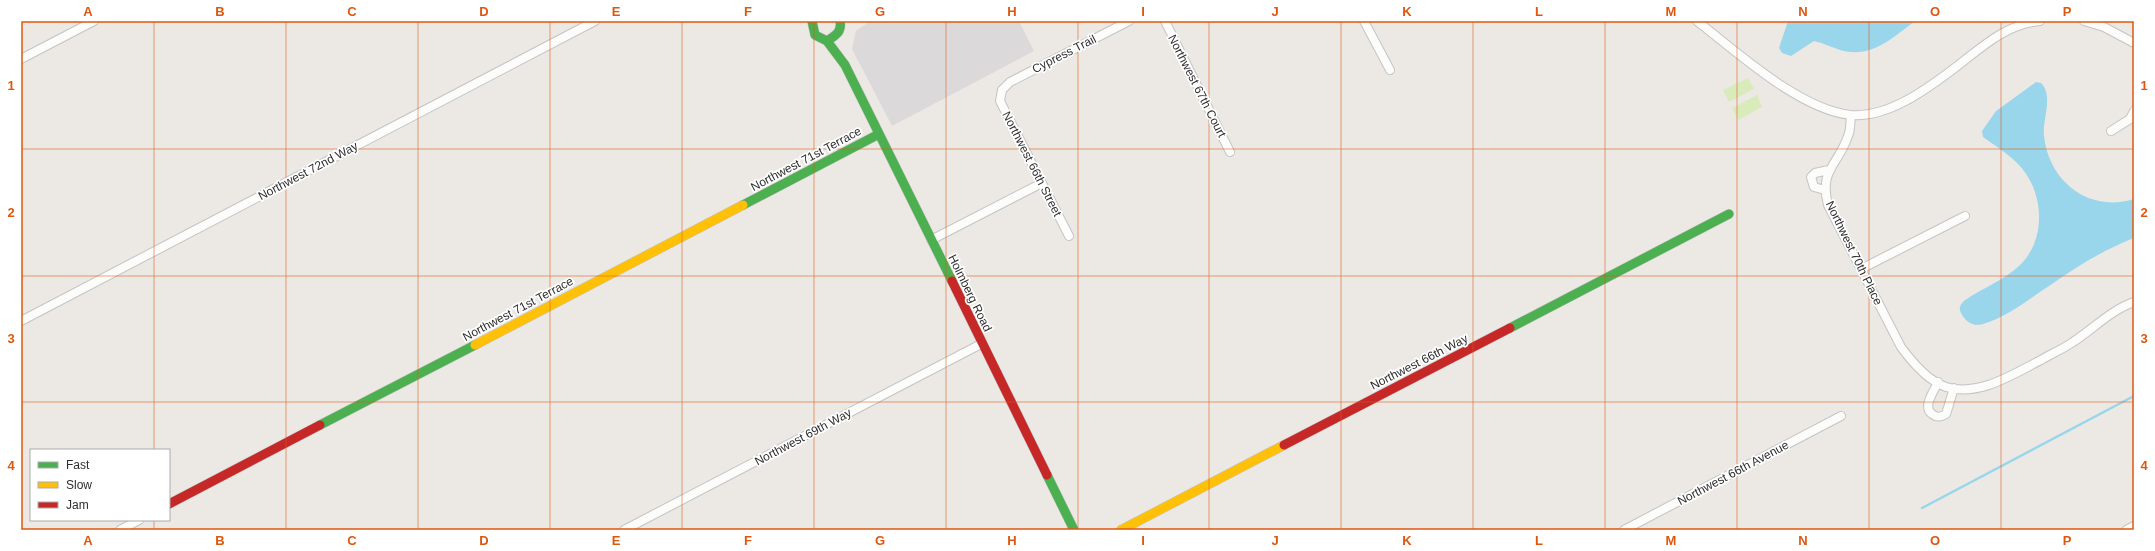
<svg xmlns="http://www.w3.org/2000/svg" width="2155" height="551" font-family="Helvetica,sans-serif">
<rect width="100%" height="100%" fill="#ece8e4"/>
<path fill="#dcd9db" d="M870,21H1019L1034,51L892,126L852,49L856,31Z"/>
<path fill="#d9eabb" d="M1748,78L1754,89L1729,102L1723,90Z
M1757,95L1762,107L1738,120L1732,108Z"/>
<path fill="#99d6ec" d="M1788,21H1915C1892,38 1872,59 1840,50C1831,47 1823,43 1814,41L1791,56L1782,53L1779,48Z
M2036,82L2041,83C2054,96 2042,120 2044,136C2049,182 2089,213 2134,199V238C2103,250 2076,267 2049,286C2029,299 2007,317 1983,324C1973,327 1966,322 1961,313C1958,307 1961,304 1965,300C1983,288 2004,280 2019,266C2048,239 2044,189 2017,163C2007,153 1994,145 1983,137L1982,131L1996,111Z"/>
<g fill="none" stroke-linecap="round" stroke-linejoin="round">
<path stroke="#99d6ec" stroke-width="2.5" d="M1922,508L2134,396"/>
<defs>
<path id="street" d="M1165,21L1230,152
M1364,21L1390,70
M1697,21C1737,52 1800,110 1851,115C1889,118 1928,88 1956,67C1982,47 2006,24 2040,21
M2084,21L2104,27L2134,43
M21,59L94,21
M1851,115C1850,122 1851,130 1848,136C1838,166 1819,169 1828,205L1901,347C1912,362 1928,381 1946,387C1979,397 2013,374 2041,360C2051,354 2063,349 2073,342C2093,329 2111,310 2134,302
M2111,131L2130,119L2134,111
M1825,190L1814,187L1811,177L1815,173L1829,170
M1069,236L1000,101L1002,90L1010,82L1129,21
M931,240L1042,183
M1861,269L1965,216
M21,321L595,21
M1938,382C1934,391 1922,407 1932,414C1937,418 1941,417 1946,414L1954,388
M120,530L139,520
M624,530L981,344
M1624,530L1841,416
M2126,530L2134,526"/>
<path id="fast" d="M812,21L815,35L827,41C836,35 842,32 840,21
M827,41L845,65L952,281
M743,205L879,134
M1510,328L1729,214
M320,425L475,345
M1047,475L1074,530"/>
<path id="slow" d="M475,345L743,205
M1121,530L1284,445"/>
<path id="jam" d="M952,281L1047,475
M1284,445L1510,328
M169,504L320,425"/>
</defs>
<use href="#street" stroke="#c5c4c5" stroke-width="10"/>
<use href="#fast" stroke="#c5c4c5" stroke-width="10"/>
<use href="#slow" stroke="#c5c4c5" stroke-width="10"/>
<use href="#jam" stroke="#c5c4c5" stroke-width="10"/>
<use href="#street" stroke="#fcfcfb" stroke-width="8"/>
<use href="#fast" stroke="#4caf50" stroke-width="9"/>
<use href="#slow" stroke="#ffc107" stroke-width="9"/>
<use href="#jam" stroke="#c62828" stroke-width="9"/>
</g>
<path fill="none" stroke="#df570e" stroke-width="1" stroke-opacity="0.55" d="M154,21V450M286,21V530M418,21V530M550,21V530M682,21V530M814,21V530M946,21V530M1078,21V530M1209,21V530M1341,21V530M1473,21V530M1605,21V530M1737,21V530M1869,21V530M2001,21V530M21,149H2134M21,276H2134M21,402H2134M154,520V530"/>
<g text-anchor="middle" stroke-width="3.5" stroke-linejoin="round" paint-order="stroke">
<g font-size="12" fill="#2e2e2e" stroke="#fff">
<text transform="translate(1064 54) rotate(-27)" y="4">Cypress Trail</text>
<text transform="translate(1197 86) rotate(63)" y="4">Northwest 67th Court</text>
<text transform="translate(806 159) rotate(-28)" y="4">Northwest 71st Terrace</text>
<text transform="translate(1032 164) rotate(63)" y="4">Northwest 66th Street</text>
<text transform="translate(308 171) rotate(-28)" y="4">Northwest 72nd Way</text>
<text transform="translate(1854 253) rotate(64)" y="4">Northwest 70th Place</text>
<text transform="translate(970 293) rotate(64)" y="4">Holmberg Road</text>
<text transform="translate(518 309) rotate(-28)" y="4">Northwest 71st Terrace</text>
<text transform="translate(1419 362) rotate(-27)" y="4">Northwest 66th Way</text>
<text transform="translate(803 437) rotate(-28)" y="4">Northwest 69th Way</text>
<text transform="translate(1733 473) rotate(-28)" y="4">Northwest 66th Avenue</text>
</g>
</g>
<rect width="2155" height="551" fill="none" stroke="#ffffff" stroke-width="44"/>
<rect x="30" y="449" width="140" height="72" fill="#ffffff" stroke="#ababab"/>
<rect x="38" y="462" width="20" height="6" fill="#4caf50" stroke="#ababab"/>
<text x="66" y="469" font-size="12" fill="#2e2e2e">Fast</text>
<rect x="38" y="482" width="20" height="6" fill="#ffc107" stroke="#ababab"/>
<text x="66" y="489" font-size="12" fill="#2e2e2e">Slow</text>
<rect x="38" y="502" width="20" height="6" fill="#c62828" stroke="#ababab"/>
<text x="66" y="509" font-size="12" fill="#2e2e2e">Jam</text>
<rect x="22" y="22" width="2111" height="507" fill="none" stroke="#df570e" stroke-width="1.5"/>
<g font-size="13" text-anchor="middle" font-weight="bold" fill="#df570e">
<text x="88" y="16">A</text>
<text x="220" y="16">B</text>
<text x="352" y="16">C</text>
<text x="484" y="16">D</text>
<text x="616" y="16">E</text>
<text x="748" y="16">F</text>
<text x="880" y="16">G</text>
<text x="1012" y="16">H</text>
<text x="1143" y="16">I</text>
<text x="1275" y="16">J</text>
<text x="1407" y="16">K</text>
<text x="1539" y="16">L</text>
<text x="1671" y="16">M</text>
<text x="1803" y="16">N</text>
<text x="1935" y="16">O</text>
<text x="2067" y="16">P</text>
<text x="11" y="90">1</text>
<text x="2144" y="90">1</text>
<text x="11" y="217">2</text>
<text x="2144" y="217">2</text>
<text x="11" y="343">3</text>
<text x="2144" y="343">3</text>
<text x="11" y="470">4</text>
<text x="2144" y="470">4</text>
<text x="88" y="545">A</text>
<text x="220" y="545">B</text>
<text x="352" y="545">C</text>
<text x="484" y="545">D</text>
<text x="616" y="545">E</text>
<text x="748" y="545">F</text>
<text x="880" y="545">G</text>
<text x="1012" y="545">H</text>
<text x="1143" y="545">I</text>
<text x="1275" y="545">J</text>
<text x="1407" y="545">K</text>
<text x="1539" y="545">L</text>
<text x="1671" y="545">M</text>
<text x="1803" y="545">N</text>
<text x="1935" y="545">O</text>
<text x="2067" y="545">P</text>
</g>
</svg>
